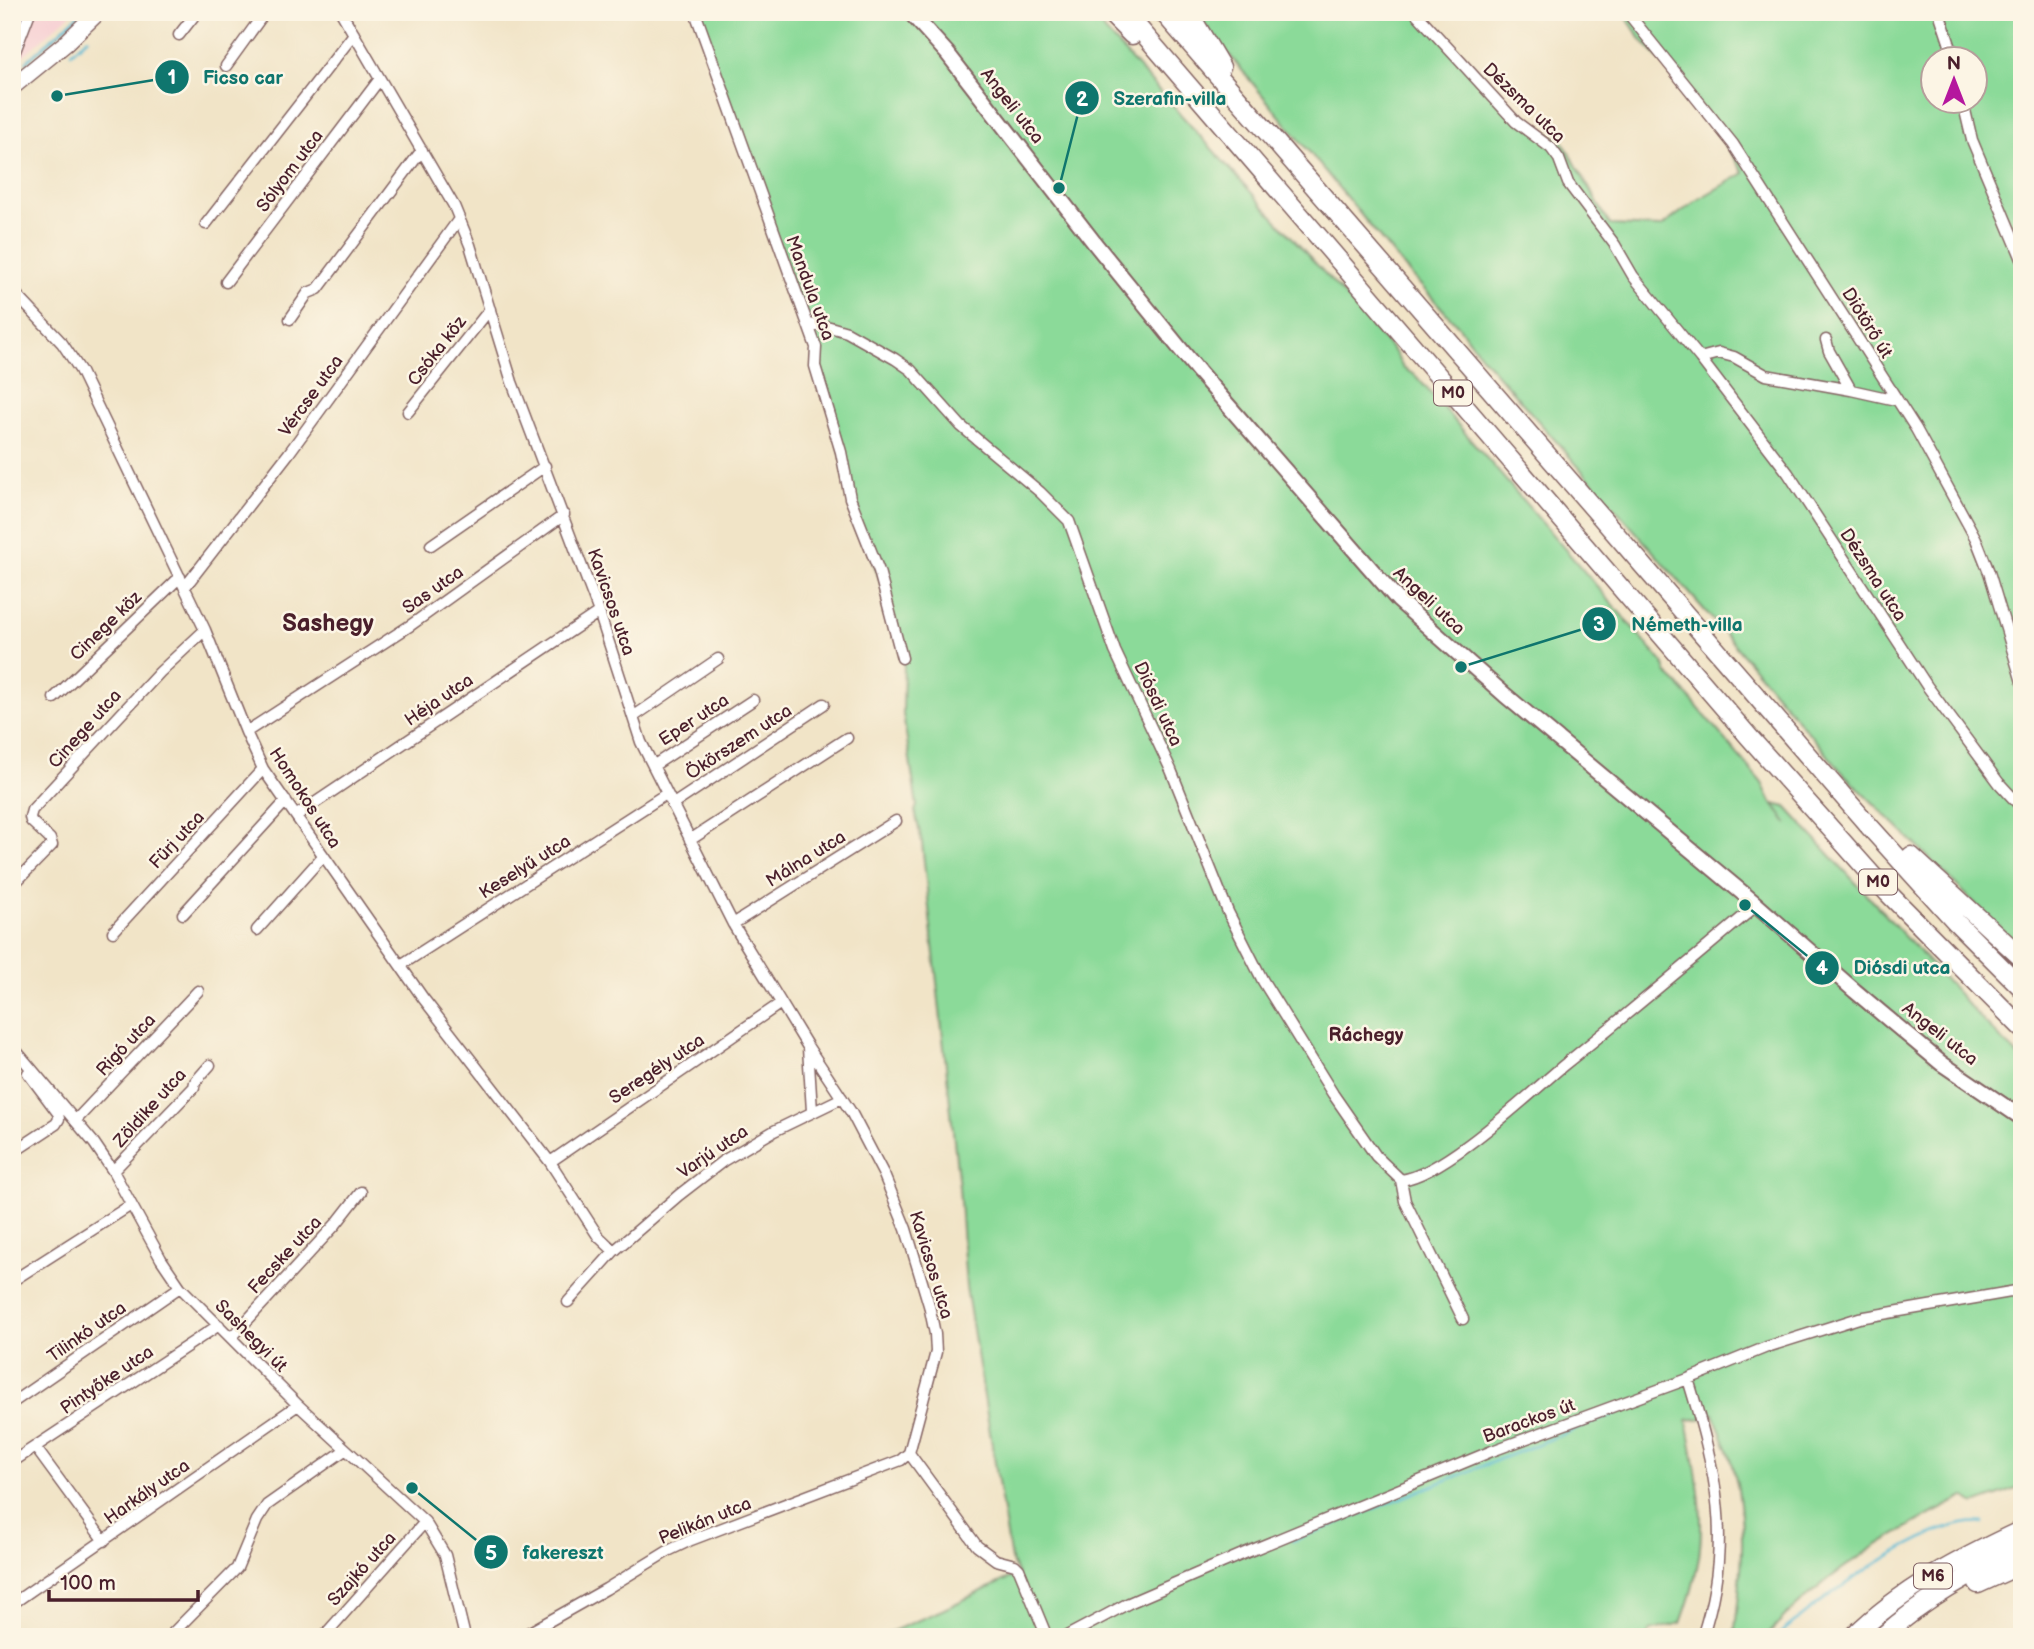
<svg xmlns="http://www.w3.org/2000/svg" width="2034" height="1649" viewBox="0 0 2034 1649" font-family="'Balsamiq Sans',sans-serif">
  <rect width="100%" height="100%" fill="#fcf5e5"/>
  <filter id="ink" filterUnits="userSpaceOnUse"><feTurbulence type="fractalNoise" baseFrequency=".0143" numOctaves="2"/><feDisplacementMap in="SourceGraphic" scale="14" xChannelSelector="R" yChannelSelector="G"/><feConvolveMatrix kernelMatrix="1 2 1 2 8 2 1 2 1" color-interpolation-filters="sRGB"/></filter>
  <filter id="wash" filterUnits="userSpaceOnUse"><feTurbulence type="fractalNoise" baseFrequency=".00686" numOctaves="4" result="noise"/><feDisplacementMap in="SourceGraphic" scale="28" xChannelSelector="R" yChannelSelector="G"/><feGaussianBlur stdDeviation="1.57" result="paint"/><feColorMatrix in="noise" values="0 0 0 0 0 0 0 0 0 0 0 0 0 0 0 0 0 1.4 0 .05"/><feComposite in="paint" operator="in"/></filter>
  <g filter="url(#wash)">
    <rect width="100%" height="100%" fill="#f1e4c7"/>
    <path fill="#f7cfd3" d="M35,12H73L23,56L19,52Z"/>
    <path fill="#8bda99" stroke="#6a7c62" stroke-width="2" fill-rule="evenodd" d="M695,12H1088L1347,298L1395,353L1403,368L1416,376L1663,663L1667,674L1678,684L1762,783L1771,802L1788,824L1774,804L1786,807L1985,1023L2022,1060V1487L1975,1504L1964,1497C1891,1534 1821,1575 1766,1637H1734C1741,1580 1748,1526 1734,1470C1730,1451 1720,1432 1713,1414L1706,1418L1687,1420C1697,1473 1709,1528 1694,1581C1691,1595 1686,1609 1681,1623L1650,1631L1646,1637H879L942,1610L1018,1574L1011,1560L966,1287L959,1187L922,843L915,811L917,806L903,714L904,660L883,588L857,519L817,353Z
      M1194,12H1422L1529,123L1562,140L1610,225L1661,227L1697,200L1744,173L1695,98L1642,41L1623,12H2022V950L1841,771L1722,630L1482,357L1459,327L1403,266ZM1932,60H1974V102H1932Z"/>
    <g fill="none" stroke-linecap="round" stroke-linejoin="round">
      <path stroke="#56b9d4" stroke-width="2.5" d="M71,53L88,38
        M26,62L82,12
        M1292,1541L1617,1413
        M2016,1590L2022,1597
        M1776,1637C1814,1604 1933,1515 1983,1523"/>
    </g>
  </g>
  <g filter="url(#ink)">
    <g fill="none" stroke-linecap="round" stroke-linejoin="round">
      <g stroke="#846462" stroke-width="13">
        <path id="street" d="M341,12L454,206L470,245L512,382L599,612L641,742L733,924L808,1047L851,1112L884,1175L906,1229L929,1305L935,1334L936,1352L909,1453
          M695,12L816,347L815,366L841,452L850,498L879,571L902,658
          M1415,12L1516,122L1551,148L1559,159L1568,183L1615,245L1633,276L1700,358L1719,353L1734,357L1766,375L1851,390L1896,400
          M1627,12L1733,144L1916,429L1976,539L1989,572L2022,682
          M1939,12L1955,60
          M179,35L197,12
          M12,59L30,12
          M226,66L265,12
          M1963,102L1972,140L2022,259
          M206,224L354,34
          M226,282L379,80
          M12,290L62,343L80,370L205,630L246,732L263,769L423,998L550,1162L598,1236L614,1251
          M290,319L308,293L318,289L422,150
          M808,324L830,327L847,332L895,359L911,370L961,426L1040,492L1069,521L1115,651L1171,770L1228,912L1263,981L1333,1094L1376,1156L1401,1180L1405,1201L1463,1319
          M1826,340L1829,351L1851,390
          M1700,358L1788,473L1927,686L1999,783L2022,808
          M408,412L490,309
          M431,545L545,466
          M185,587L289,453L459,219
          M54,698L180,577
          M633,717L718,659
          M246,732L411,625L564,515
          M653,766L753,700
          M672,805L824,704
          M297,815L599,612
          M690,840L847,738
          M12,886L52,845L50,839L31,821L30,817L32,810L160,672L205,630
          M183,914L286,801
          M733,924L896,821
          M257,930L323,856
          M113,932L263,769
          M401,965L666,794
          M12,1046L94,1143L113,1171L161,1259L180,1287L298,1405L425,1522L445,1555L465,1637
          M808,1048L812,1111
          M76,1120L198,991
          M12,1153L56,1124L59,1119L58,1113L28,1073
          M550,1162L781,1003
          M113,1171L194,1087L195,1082L210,1065
          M1401,1180C1444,1175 1528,1095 1564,1065C1629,1013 1693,959 1757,905
          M12,1281L131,1205
          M568,1302L614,1251L679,1195L723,1161L774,1131L842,1098
          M231,1338L336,1224L361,1192
          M1688,1379C1716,1470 1734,1543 1702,1637
          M12,1403L180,1287
          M35,1447L104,1541
          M909,1453L977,1546L996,1560L1015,1565L1019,1569L1047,1637
          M12,1462L219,1325
          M12,1604L298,1405
          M169,1637L237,1568L257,1520L267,1505L345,1450
          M323,1637L425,1522
          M521,1637L606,1589L668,1551L691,1540L901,1460L909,1453
          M1065,1637L1129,1603L1245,1553L1492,1451L1688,1379L1767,1347L1859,1318L2022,1290"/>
      </g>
      <g stroke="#846462" stroke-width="18">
        <path id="secondary" d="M910,12L947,53L1096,245L1199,372L1398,600L1505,695L1757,905L1855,991L1941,1063L2022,1118"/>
      </g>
      <g stroke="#846462" stroke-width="19">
        <path id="primary" d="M12,87L66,43L98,12"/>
      </g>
      <g stroke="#846462" stroke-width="21">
        <path id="highway" d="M1109,12L1132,35
          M1125,12L1750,738L1888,893L2022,1028
          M1163,12L1869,826L1956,922L2022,988
          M1186,12L1196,25L1221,67
          M1911,856L2022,958
          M1978,1584L2022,1564
          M1853,1637C1901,1589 1962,1558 2022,1530
          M1882,1637C1923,1600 1972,1573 2022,1549"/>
      </g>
      <use href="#street" stroke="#fff" stroke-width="10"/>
      <use href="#secondary" stroke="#fff" stroke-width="14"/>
      <use href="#primary" stroke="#fff" stroke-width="16"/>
      <use href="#highway" stroke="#fff" stroke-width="18"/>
    </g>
  </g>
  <g text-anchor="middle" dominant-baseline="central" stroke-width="5" stroke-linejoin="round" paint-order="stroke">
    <g fill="#fcf5e5" stroke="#7f5f63" stroke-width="2">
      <rect x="1434" y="380.5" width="38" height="25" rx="5"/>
      <rect x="1859" y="869.5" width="38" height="25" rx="5"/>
      <rect x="1914" y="1563.5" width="38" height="25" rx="5"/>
    </g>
    <g font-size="16" font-weight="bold" fill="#4a1f2b">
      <text x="1453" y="393">M0</text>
      <text x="1878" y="882">M0</text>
      <text x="1933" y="1576">M6</text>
    </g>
    <g font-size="18" fill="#4a1f2b" stroke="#fcf5e5">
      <text transform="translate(1524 103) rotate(44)">Dézsma utca</text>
      <text transform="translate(1012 106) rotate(52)">Angeli utca</text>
      <text transform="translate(290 171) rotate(-53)">Sólyom utca</text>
      <text transform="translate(810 288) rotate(70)">Mandula utca</text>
      <text transform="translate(1867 323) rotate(58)">Diótörő út</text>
      <text transform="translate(437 351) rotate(-52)">Csóka köz</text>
      <text transform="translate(311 396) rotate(-54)">Vércse utca</text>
      <text transform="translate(1873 575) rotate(57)">Dézsma utca</text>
      <text transform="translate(433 590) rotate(-35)">Sas utca</text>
      <text transform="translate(1429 601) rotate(43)">Angeli utca</text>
      <text transform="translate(611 602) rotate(71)">Kavicsos utca</text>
      <text transform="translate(106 626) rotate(-44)">Cinege köz</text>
      <text transform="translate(439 700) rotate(-34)">Héja utca</text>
      <text transform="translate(1158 704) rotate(65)">Diósdi utca</text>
      <text transform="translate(694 720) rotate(-33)">Eper utca</text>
      <text transform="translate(85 729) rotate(-48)">Cinege utca</text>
      <text transform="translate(739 742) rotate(-33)">Ökörszem utca</text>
      <text transform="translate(305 798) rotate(57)">Homokos utca</text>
      <text transform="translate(177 840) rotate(-47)">Fürj utca</text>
      <text transform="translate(806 859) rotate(-32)">Málna utca</text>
      <text transform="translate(525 867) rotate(-32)">Keselyű utca</text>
      <text transform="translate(1940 1034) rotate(38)">Angeli utca</text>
      <text transform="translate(126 1045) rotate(-47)">Rigó utca</text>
      <text transform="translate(657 1069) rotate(-34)">Seregély utca</text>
      <text transform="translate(150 1108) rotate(-48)">Zöldike utca</text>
      <text transform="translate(713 1152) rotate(-34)">Varjú utca</text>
      <text transform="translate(285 1255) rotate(-47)">Fecske utca</text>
      <text transform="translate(931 1265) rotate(73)">Kavicsos utca</text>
      <text transform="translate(87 1332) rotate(-35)">Tilinkó utca</text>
      <text transform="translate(251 1336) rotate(45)">Sashegyi út</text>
      <text transform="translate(107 1380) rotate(-34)">Pintyőke utca</text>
      <text transform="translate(1529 1421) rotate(-20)">Barackos út</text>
      <text transform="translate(147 1492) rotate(-35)">Harkály utca</text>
      <text transform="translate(705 1521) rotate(-22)">Pelikán utca</text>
      <text transform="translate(362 1569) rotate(-48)">Szajkó utca</text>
    </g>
    <g font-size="19" font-weight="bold" fill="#4a1f2b" stroke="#fcf5e5">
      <text x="1366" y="1035">Ráchegy</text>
    </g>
    <g font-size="24" font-weight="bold" fill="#4a1f2b" stroke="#fcf5e5">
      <text x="328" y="623">Sashegy</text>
    </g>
  </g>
  <path fill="none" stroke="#0f766e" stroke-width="2.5" d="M57 96L172 77M1059 188L1082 98M1461 667L1599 624M1745 905L1822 968M412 1488L491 1552"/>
  <g fill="#0f766e" stroke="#fcf5e5" stroke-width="2.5">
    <circle cx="57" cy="96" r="7"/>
    <circle cx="1059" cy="188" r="7"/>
    <circle cx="1461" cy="667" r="7"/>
    <circle cx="1745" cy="905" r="7"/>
    <circle cx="412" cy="1488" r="7"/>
    <circle cx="172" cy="77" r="18"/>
    <circle cx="1082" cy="98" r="18"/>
    <circle cx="1599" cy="624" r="18"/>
    <circle cx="1822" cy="968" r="18"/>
    <circle cx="491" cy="1552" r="18"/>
  </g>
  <g font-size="21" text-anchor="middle" font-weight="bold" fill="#fff">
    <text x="172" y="84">1</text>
    <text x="1082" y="106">2</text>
    <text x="1599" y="631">3</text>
    <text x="1822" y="975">4</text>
    <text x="491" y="1560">5</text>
  </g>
  <g font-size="19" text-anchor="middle" font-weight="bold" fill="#0f766e" stroke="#fcf5e5" stroke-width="5" stroke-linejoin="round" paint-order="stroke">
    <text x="243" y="84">Ficso car</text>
    <text x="1170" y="105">Szerafin-villa</text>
    <text x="1687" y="631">Németh-villa</text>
    <text x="1902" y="974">Diósdi utca</text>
    <text x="563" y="1559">fakereszt</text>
  </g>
  <rect width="2034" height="1649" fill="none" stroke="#fcf5e5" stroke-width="42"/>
  <g transform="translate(1954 80)"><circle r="33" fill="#fcf5e5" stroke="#b59f9b" stroke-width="2"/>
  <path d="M0-5L12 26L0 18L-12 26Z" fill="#b5179e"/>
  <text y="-10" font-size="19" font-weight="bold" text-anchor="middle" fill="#4a1f2b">N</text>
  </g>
  <path d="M49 1590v10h149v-10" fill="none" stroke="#4a1f2b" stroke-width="3.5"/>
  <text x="60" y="1590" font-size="21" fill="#4a1f2b" stroke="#fcf5e5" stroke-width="5" paint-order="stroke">100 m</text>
</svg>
